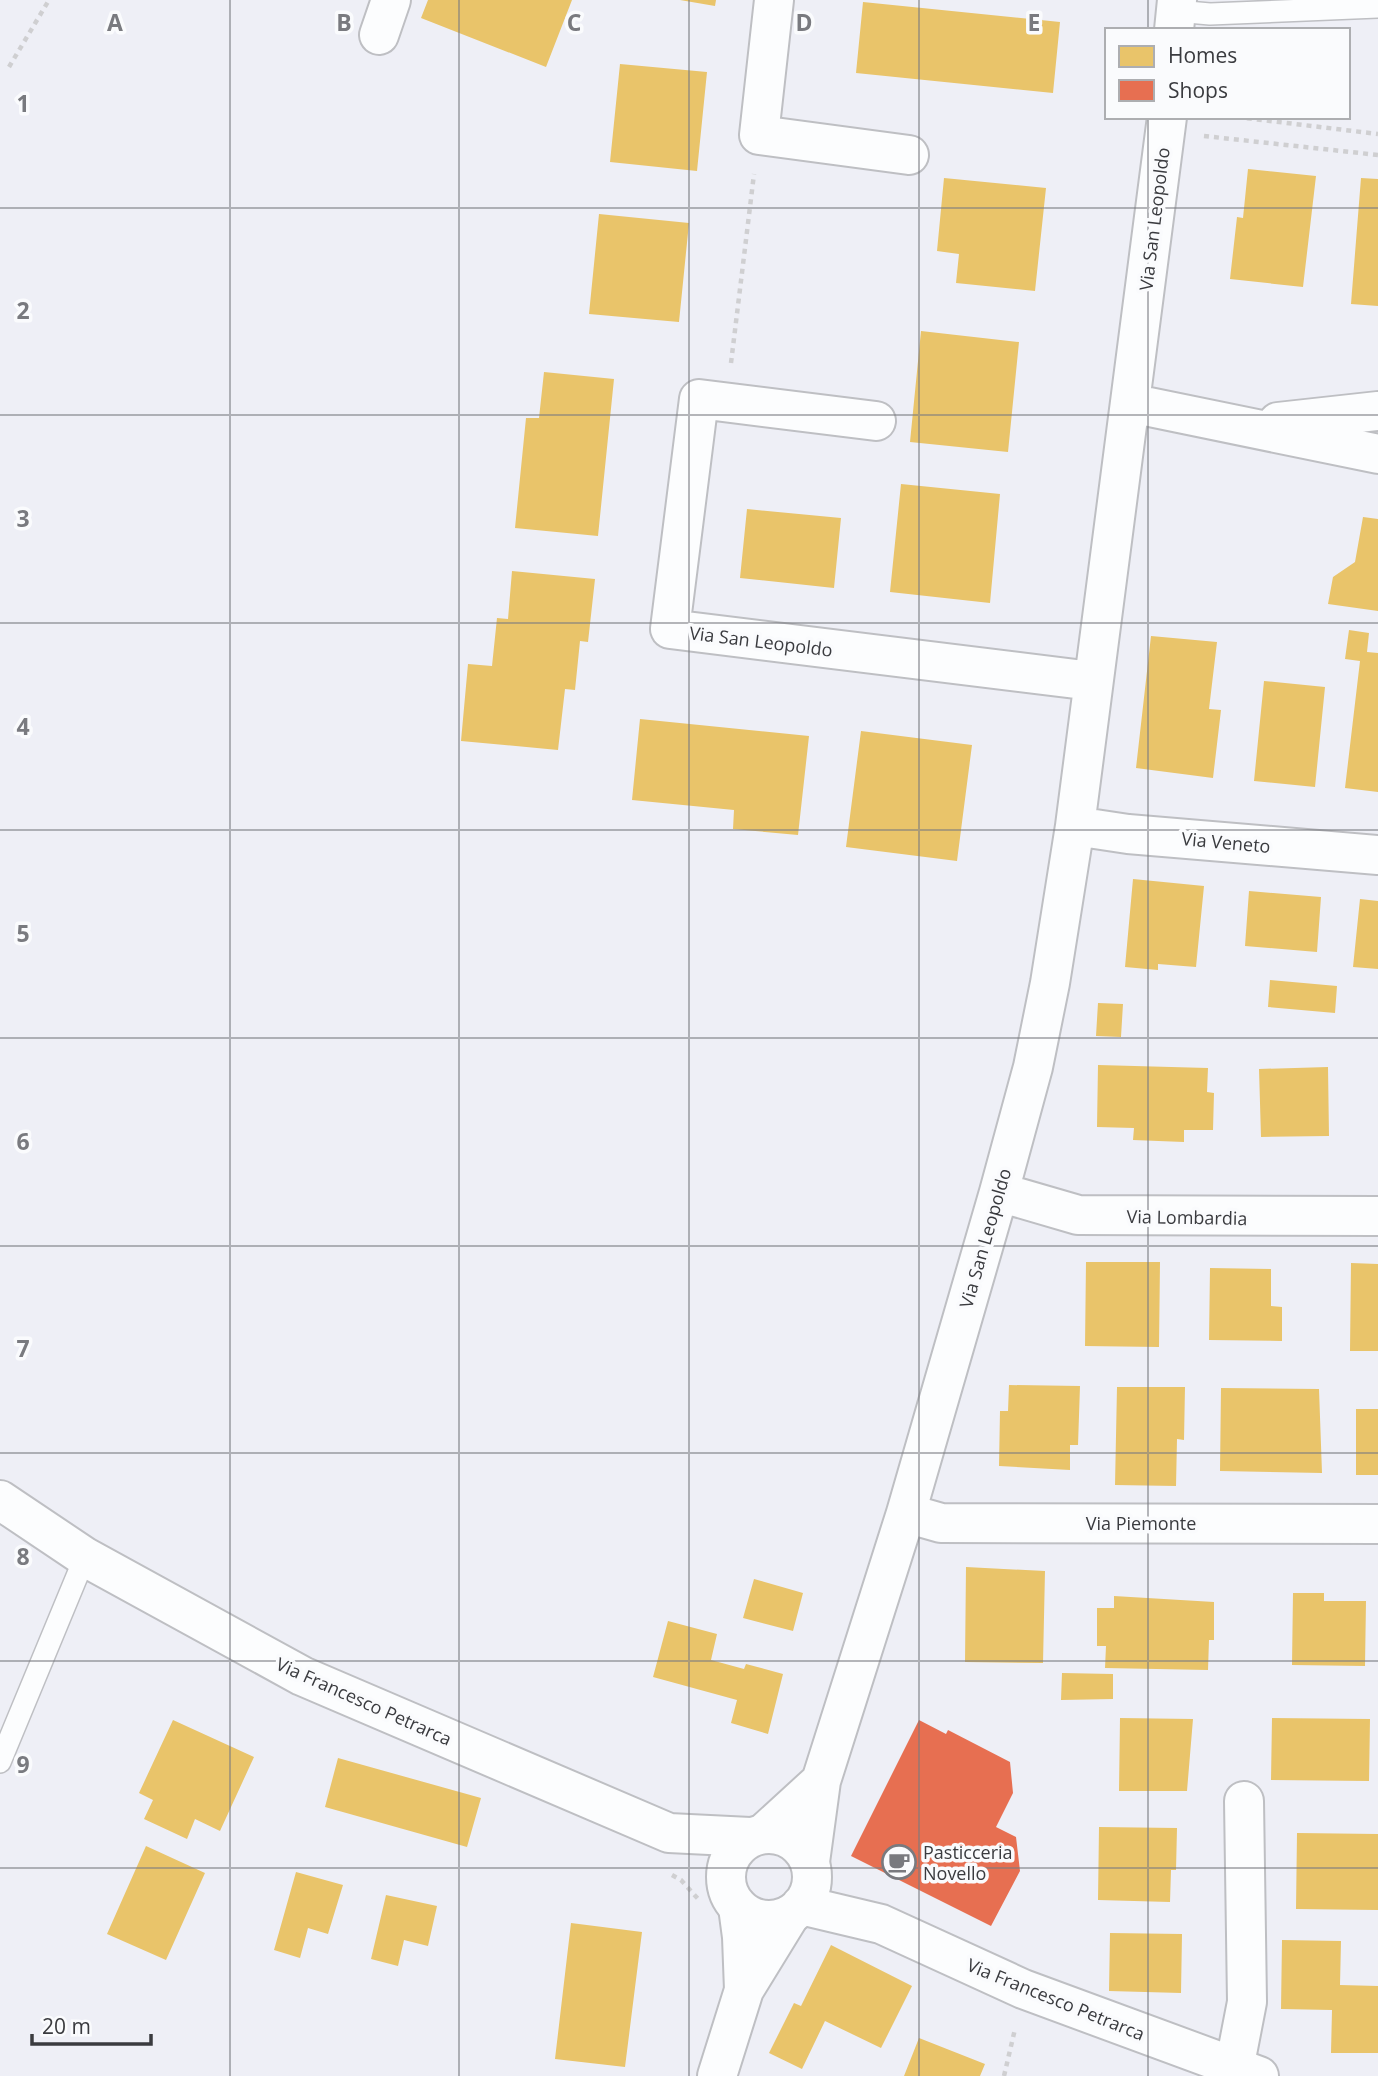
<svg xmlns="http://www.w3.org/2000/svg" width="1378" height="2076" viewBox="0 0 1378 2076" font-family="'Open Sans',sans-serif">
  <rect width="100%" height="100%" fill="#eeeff6"/>
  <path fill="#e9c46a" d="M428,0H572L546,67L421,18Z
    M680,0H716L715,6Z
    M863,2L1060,22L1053,93L856,73Z
    M620,64L707,72L697,171L610,162Z
    M1248,169L1316,176L1303,287L1230,279L1237,217L1243,218Z
    M944,178L1046,188L1035,291L956,283L959,254L937,251Z
    M1361,178L1378,179V306L1351,304Z
    M599,214L689,223L679,322L589,314Z
    M921,331L1019,342L1008,452L910,442Z
    M544,372L614,379L598,536L515,528L526,418H539Z
    M901,484L1000,494L990,603L890,592Z
    M747,509L841,518L834,588L740,578Z
    M1363,517L1378,519V611L1328,604L1333,577L1355,562Z
    M512,571L595,579L588,642L580,641L575,690L565,689L558,750L461,741L468,664L492,666L497,618L508,619Z
    M1349,630L1369,633L1367,652L1378,653V792L1345,788L1360,661L1345,659Z
    M1151,636L1217,642L1209,709L1221,710L1213,778L1136,768Z
    M1264,681L1325,687L1315,787L1254,781Z
    M640,719L809,736L798,835L733,829L734,810L632,800Z
    M861,731L972,745L957,861L846,847Z
    M1133,879L1204,886L1196,967L1158,964V970L1125,967Z
    M1249,891L1321,897L1317,952L1245,946Z
    M1360,899L1378,901V969L1353,967Z
    M1270,980L1337,986L1335,1013L1268,1007Z
    M1098,1003L1123,1004L1121,1037L1096,1036Z
    M1098,1065L1208,1068L1207,1092L1214,1093L1213,1130H1184V1142L1133,1140L1134,1128L1097,1127Z
    M1328,1067L1329,1136L1261,1137L1259,1069Z
    M1086,1262H1160L1159,1347L1085,1346Z
    M1351,1263L1378,1264V1351H1350Z
    M1210,1268L1271,1269V1306L1282,1307V1341L1209,1340Z
    M1009,1385L1080,1386L1078,1445H1070V1470L999,1466L1000,1411H1008Z
    M1117,1387H1185L1184,1440L1177,1439L1176,1486L1115,1485Z
    M1221,1388L1319,1389L1322,1473L1220,1471Z
    M1356,1409H1378V1475H1356Z
    M966,1567L1045,1571L1043,1663L965,1662Z
    M754,1579L803,1593L793,1631L743,1618Z
    M1293,1593H1324V1601H1366L1365,1666L1292,1665Z
    M1114,1596L1214,1602V1640H1209L1208,1670L1105,1668L1106,1646H1097V1608H1114Z
    M668,1621L717,1634L711,1660L744,1669L746,1664L783,1674L768,1734L731,1723L737,1700L653,1677Z
    M1062,1673L1113,1674V1699L1061,1700Z
    M1120,1718L1193,1719L1187,1791H1119Z
    M1272,1718L1370,1719L1369,1781L1271,1780Z
    M173,1720L254,1757L220,1831L195,1819L187,1839L144,1819L153,1800L139,1793Z
    M338,1758L481,1798L467,1847L325,1807Z
    M1099,1827L1177,1828L1176,1870H1171L1170,1902L1098,1900Z
    M1297,1833L1378,1834V1910L1296,1909Z
    M146,1846L205,1873L166,1960L107,1934Z
    M296,1872L343,1885L328,1934L308,1928L300,1958L274,1950Z
    M386,1895L437,1906L428,1946L404,1940L398,1966L371,1959Z
    M571,1923L642,1932L625,2067L555,2059Z
    M1110,1933L1182,1934L1181,1993L1109,1991Z
    M1282,1940L1341,1941L1340,1985L1378,1986V2053H1331L1332,2010L1281,2009Z
    M831,1945L912,1986L881,2048L825,2021L802,2069L769,2053L794,2003L801,2006Z
    M919,2038L985,2064L980,2076H904Z"/>
  <path fill="#e76f51" d="M919,1720L946,1734L948,1730L1010,1762L1013,1793L996,1827L1016,1837L1020,1871L991,1926L851,1856Z"/>
  <g fill="none" stroke-linecap="round" stroke-linejoin="round">
    <g stroke="#bebfc3" stroke-width="24">
      <path id="lane" d="M1176,11L1210,14L1378,7
        M0,1762L85,1557"/>
    </g>
    <g stroke="#bebfc3" stroke-width="42">
      <path id="street" d="M774,0L759,135L909,155
        M1174,30L1177,0
        M379,35L391,0
        M1130,403L1378,454
        M876,421L699,399L670,629L1092,681
        M1278,422L1378,411
        M1075,826L1128,834L1378,855
        M999,1192L1078,1215L1378,1216
        M906,1513L941,1523L1378,1524
        M763,1834L821,1781
        M810,1862L821,1781L906,1513L999,1192L1033,1067L1050,983L1075,826L1167,117
        M738,1907L742,1937L744,1990
        M1234,2069L1247,2002L1244,1801
        M717,2076L744,1990L790,1915"/>
    </g>
    <g stroke="#bebfc3" stroke-width="42">
      <path id="secondary" d="M0,1500L85,1557L302,1676L669,1833L750,1837
        M726 1877a43 43 0 1 1 86 0a43 43 0 1 1-86 0Z
        M801,1905L881,1924L1023,1989L1259,2076"/>
    </g>
    <path stroke="#cfcfd1" stroke-width="4.5" stroke-dasharray="5 5" stroke-linecap="butt" d="M9,67L49,0
      M1237,117L1378,134
      M1204,136L1378,155
      M731,363L754,174
      M672,1875L681,1880L699,1900
      M1004,2076L1015,2029"/>
    <use href="#lane" stroke="#fcfdfe" stroke-width="21"/>
    <use href="#street" stroke="#fcfdfe" stroke-width="38"/>
    <use href="#secondary" stroke="#fcfdfe" stroke-width="38"/>
  </g>
  <path fill="none" stroke="#797a7f" stroke-width="2" stroke-opacity="0.55" d="M230,0V2076M459,0V2076M689,0V2076M919,0V2076M1148,0V30M1148,117V2076M0,208H1378M0,415H1378M0,623H1378M0,830H1378M0,1038H1378M0,1246H1378M0,1453H1378M0,1661H1378M0,1868H1378"/>
  <defs>
    <g id="cafe-ring" transform="scale(1.75)"><circle r="9.5" fill="#fafbfd" stroke="#797a7f" stroke-width="1.5"/><path d="M-5.5-4.5H6V0H3Q3 3.5 0 3.5H-2.5Q-5.5 3.5-5.5 0ZM3-3.2v2h1.7v-2ZM-6 4.5H4V6H-6Z" fill="#797a7f"/></g>
  </defs>
  <g fill-rule="evenodd">
    <use href="#cafe-ring" x="899" y="1862"/>
  </g>
  <g text-anchor="middle" dominant-baseline="central" stroke-width="7" stroke-linejoin="round" paint-order="stroke">
    <g font-size="18" fill="#3a3b3f" stroke="#fafbfd">
      <text transform="translate(1154 219) rotate(-83)">Via San Leopoldo</text>
      <text transform="translate(761 641) rotate(7)">Via San Leopoldo</text>
      <text transform="translate(1226 842) rotate(5)">Via Veneto</text>
      <text transform="translate(1187 1217) rotate(1)">Via Lombardia</text>
      <text transform="translate(985 1238) rotate(-74)">Via San Leopoldo</text>
      <text x="1141" y="1523">Via Piemonte</text>
      <text transform="translate(364 1701) rotate(24)">Via Francesco Petrarca</text>
      <text transform="translate(1056 1999) rotate(22)">Via Francesco Petrarca</text>
    </g>
    <g font-size="18" fill="#3a3b3f" stroke="#fafbfd" text-anchor="start">
      <text x="923" y="1852">Pasticceria<tspan x="923" dy="21">Novello</tspan></text>
    </g>
  </g>
  <g font-size="23" text-anchor="middle" font-weight="bold" fill="#797a7f" stroke="#fafbfd" stroke-width="7" stroke-linejoin="round" paint-order="stroke">
    <text x="115" y="31">A</text>
    <text x="344" y="31">B</text>
    <text x="574" y="31">C</text>
    <text x="804" y="31">D</text>
    <text x="1034" y="31">E</text>
    <text x="23" y="112">1</text>
    <text x="23" y="319">2</text>
    <text x="23" y="527">3</text>
    <text x="23" y="735">4</text>
    <text x="23" y="942">5</text>
    <text x="23" y="1150">6</text>
    <text x="23" y="1357">7</text>
    <text x="23" y="1565">8</text>
    <text x="23" y="1773">9</text>
  </g>
  <rect x="1105" y="28" width="245" height="91" fill="#fafbfd" stroke="#adaeb1" stroke-width="2"/>
  <rect x="1119" y="46" width="35" height="21" fill="#e9c46a" stroke="#adaeb1" stroke-width="2"/>
  <text x="1168" y="63" font-size="21" fill="#3a3b3f">Homes</text>
  <rect x="1119" y="80" width="35" height="21" fill="#e76f51" stroke="#adaeb1" stroke-width="2"/>
  <text x="1168" y="98" font-size="21" fill="#3a3b3f">Shops</text>
  <path d="M32 2034v10h119v-10" fill="none" stroke="#3a3b3f" stroke-width="3.5"/>
  <text x="42" y="2034" font-size="21" fill="#3a3b3f" stroke="#fafbfd" stroke-width="5" paint-order="stroke">20 m</text>
</svg>
